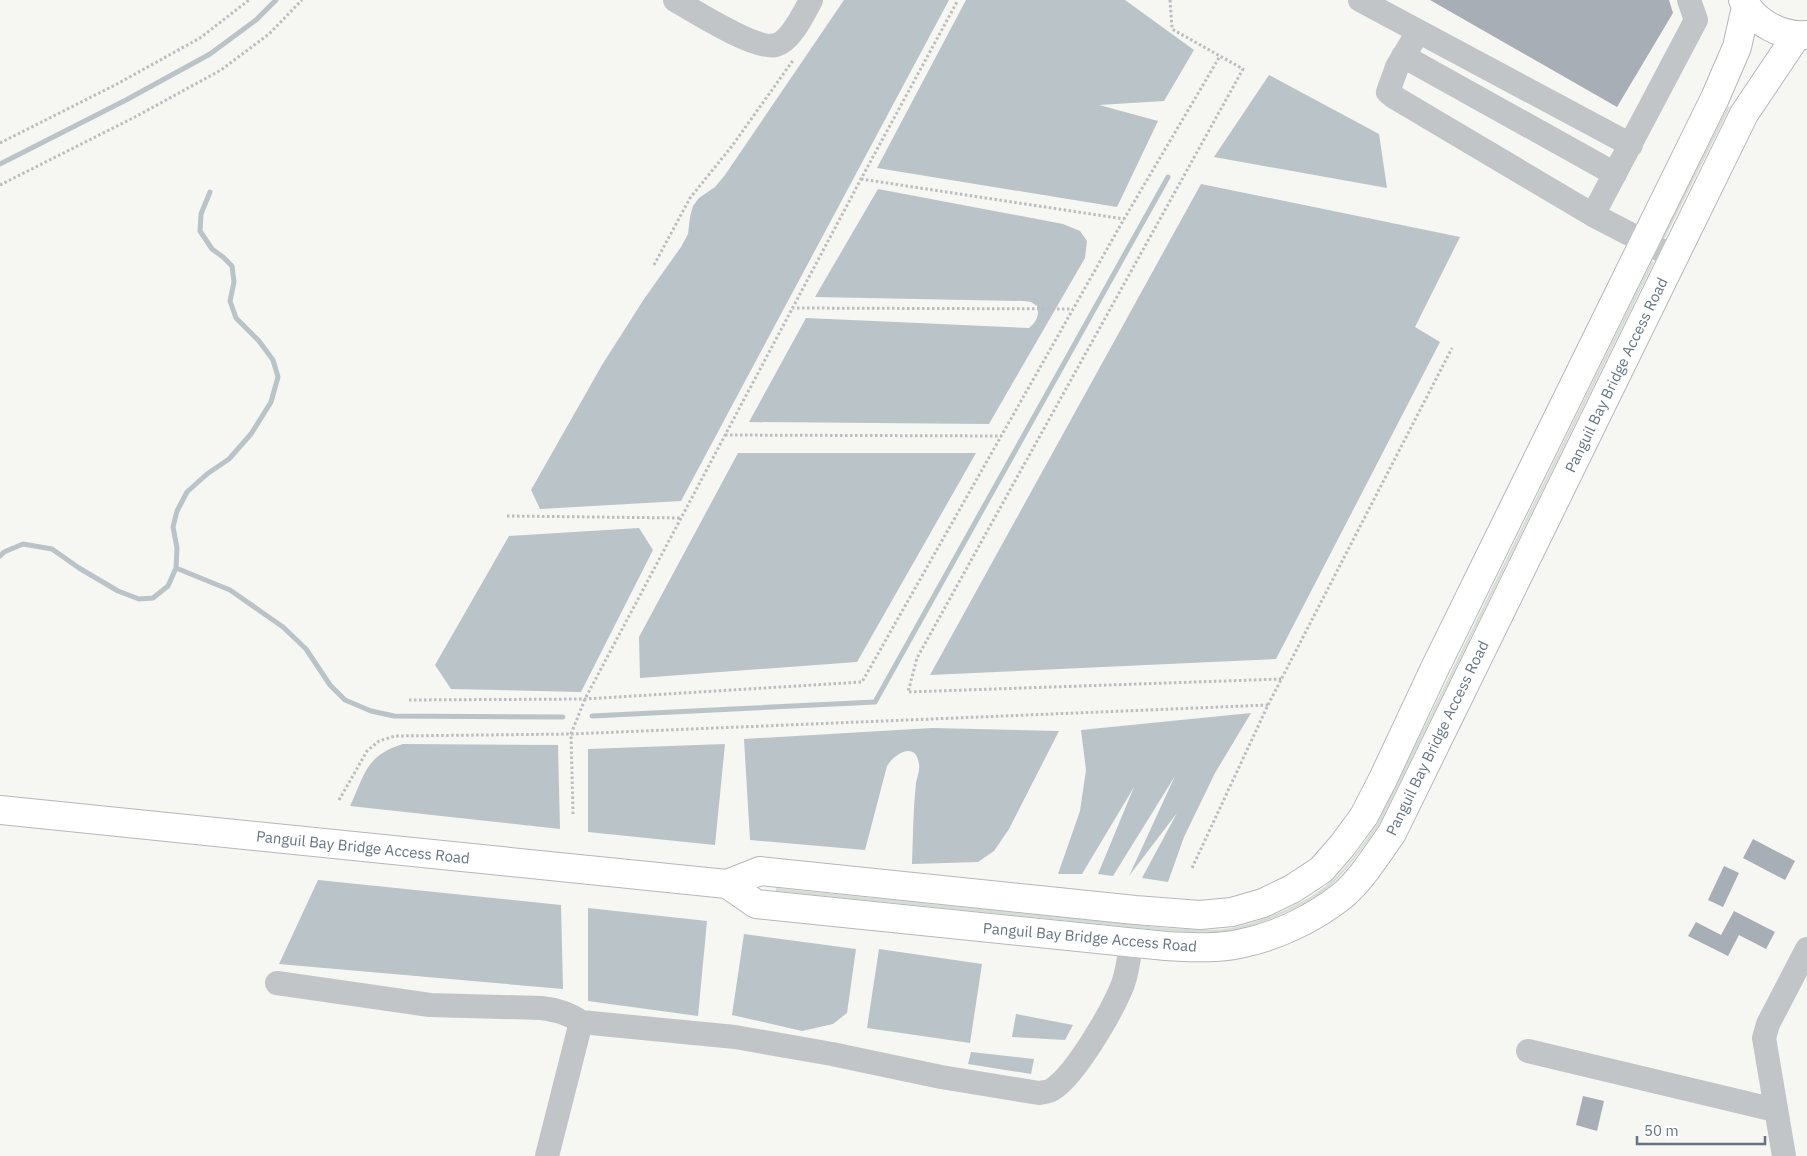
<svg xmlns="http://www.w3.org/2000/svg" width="1807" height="1156" viewBox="0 0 1807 1156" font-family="'IBM Plex Sans',sans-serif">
  <rect width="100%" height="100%" fill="#f6f6f2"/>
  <path fill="#d6ddd4" d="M1728,106L1730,107L1665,238L1663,237Z
    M1652,261L1654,262L1379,825C1365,845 1351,865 1334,882C1315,902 1263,924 1236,930C1213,934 1190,932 1167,931L776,891V888L1167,928C1190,929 1214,932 1236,927C1266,920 1309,902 1332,881C1350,864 1363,844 1377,824Z"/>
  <path fill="#b9c3c8" d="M844,0H949L681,501L540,509L531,490L602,365L644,299L681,247L688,234L690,217L693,206L699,198L715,187L725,175Z
    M966,0H1125L1194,50L1164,101L1099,105L1158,121L1117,207L877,168Z
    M1269,75L1379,134L1387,188L1214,157Z
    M1201,184L1460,237L1415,327L1440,342L1276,659L930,675Z
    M878,189L1063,224L1080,231L1087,241L1085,258L989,424L749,422L806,318L1029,328C1036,322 1040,315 1037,306L1031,302L1024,301L815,297Z
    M738,453H976L857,662L640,678L639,637Z
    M639,528L653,550L581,692L451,689L435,665L509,536Z
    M1251,713L1215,773L1184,837L1168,882L1142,878L1177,813L1129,876L1175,776L1113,876L1098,874L1134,787L1082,874H1058L1080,811L1086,770L1081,730Z
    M932,728L1059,731L1009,829L994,851L978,862L912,864C913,837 913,810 916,783C917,777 920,771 919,764C916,741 895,753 887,766L865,850L750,840L744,739Z
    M403,744L558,745L560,829L350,806C365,774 366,755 403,744Z
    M725,744L715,845L588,832V749Z
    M318,880L561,905L563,989L279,964Z
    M588,908L707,921L698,1016L588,1001Z
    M744,934L856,949L847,1013L833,1024L802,1031L732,1015Z
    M879,949L982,964L970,1043L867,1028Z
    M1016,1014L1073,1025L1065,1040L1012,1037Z
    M971,1052L1034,1059L1031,1074L968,1064Z"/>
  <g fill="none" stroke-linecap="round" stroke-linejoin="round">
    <path stroke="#b9c3c8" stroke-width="5" d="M0,164L126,100L210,54L256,20L276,0
      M0,556L4,552L23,544L52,549L79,568L118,591L139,599L153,598L168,586L176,568L177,548L173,527L177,511L187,492L207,474L229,459L251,434L271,402L278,377L273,360L259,341L236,318L230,301L234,282L232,266L223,257L212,249L200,231L201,214L210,192
      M176,568L230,590L283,627L306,649L330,685L345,700L371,711L394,716L563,717
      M592,716L875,702L1168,177"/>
  </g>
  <path fill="#a7aeb5" d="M1430,0H1669L1673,13L1617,107Z
    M1753,839L1795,861L1785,880L1743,858Z
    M1724,866L1739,873L1723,907L1708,900Z
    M1734,911L1775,932L1766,949L1739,935L1728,956L1688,936L1696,922L1721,935Z
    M1583,1096L1604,1101L1597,1131L1576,1125Z"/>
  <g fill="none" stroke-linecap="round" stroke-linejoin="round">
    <g stroke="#b4b7ba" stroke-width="30">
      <path id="highway" d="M1743,0C1755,23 1782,37 1807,35
        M0,810L727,884L756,904L1166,946C1190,947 1215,949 1239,944C1275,937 1313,919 1342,896C1362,879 1377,854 1392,833L1744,114L1797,35
        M727,884L760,871L1135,910L1200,915L1232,912L1263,903L1292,889L1321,870L1342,846L1364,816L1383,779L1434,670L1715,98L1737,47L1746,7"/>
    </g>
    <path stroke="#bbbdbf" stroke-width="3" stroke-dasharray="2.5 2.5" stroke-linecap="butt" d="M1170,0L1172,29L1243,69L917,658L908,692L1281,679
      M0,143L117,84L200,38L249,0
      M861,179L1124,219
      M0,185L135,117L221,70L269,34L302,0
      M654,265L690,198L732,146L794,59
      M792,308L1073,309
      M725,435L1001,436
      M507,516L681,518
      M409,700L585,699L862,682L1124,219L1220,56
      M339,800L367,751L379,741L395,736L571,734L1268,705
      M573,814L571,734L585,699L861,179L958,0
      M1192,868L1268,705L1452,348"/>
    <path stroke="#c1c5c8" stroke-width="24" d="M675,0C694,11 757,51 776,45C791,41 804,13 811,0
      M1360,0L1631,145
      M1418,32L1397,67L1388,92L1394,97L1593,215L1674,257
      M1403,56L1615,174
      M1593,215L1696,20L1689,0
      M277,983L430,1005L541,1008C557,1010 568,1013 581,1022L735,1037L832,1054L941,1077L1039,1093C1044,1092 1049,1092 1053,1089C1076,1074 1113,1010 1123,984C1128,970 1129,957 1131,943
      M1528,1051L1775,1110
      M547,1156L581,1022
      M1784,1156L1764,1038L1768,1024L1807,949"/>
    <use href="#highway" stroke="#fff" stroke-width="28"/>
  </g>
  <g text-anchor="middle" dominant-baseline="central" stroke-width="5" stroke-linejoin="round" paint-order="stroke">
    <g font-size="15" fill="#657483" stroke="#fff">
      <text transform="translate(1616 375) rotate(-64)">Panguil Bay Bridge Access Road</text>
      <text transform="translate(1437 738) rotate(-64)">Panguil Bay Bridge Access Road</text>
      <text transform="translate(363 847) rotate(6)">Panguil Bay Bridge Access Road</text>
      <text transform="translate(1090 937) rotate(5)">Panguil Bay Bridge Access Road</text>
    </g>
  </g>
  <path d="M1637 1136v8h128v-8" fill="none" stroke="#657483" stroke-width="2.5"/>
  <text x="1644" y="1136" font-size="15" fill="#657483" stroke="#ffffff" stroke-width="4" paint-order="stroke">50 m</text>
</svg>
